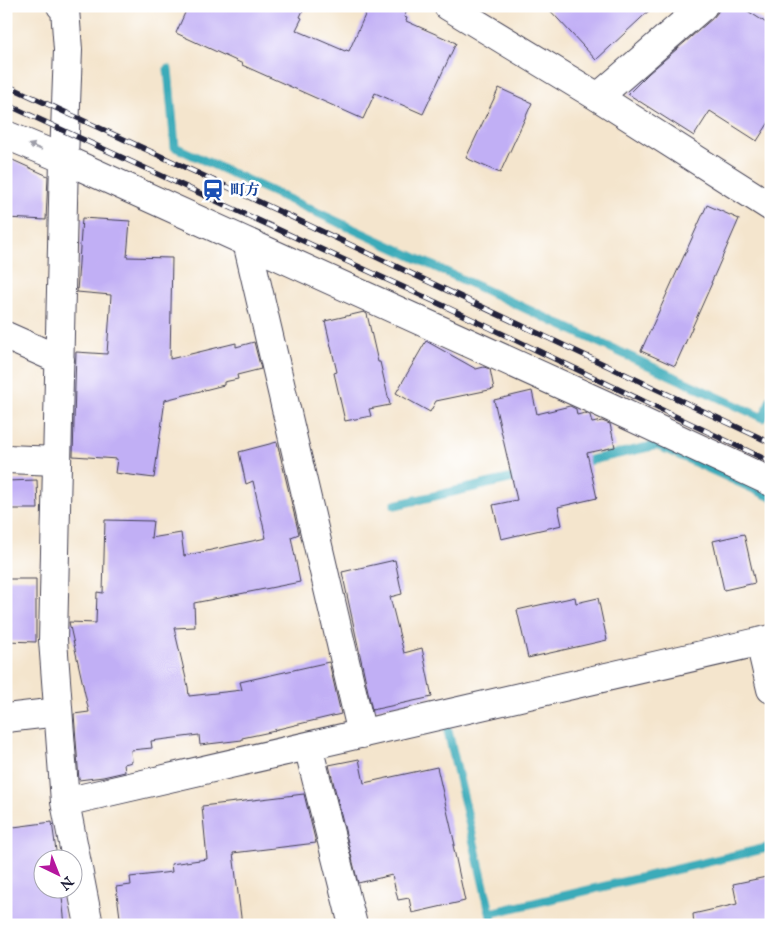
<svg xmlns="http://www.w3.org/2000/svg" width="777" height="931" viewBox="0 0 777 931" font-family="'IM FELL English','Noto Serif JP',serif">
  <rect width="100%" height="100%" fill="#fff"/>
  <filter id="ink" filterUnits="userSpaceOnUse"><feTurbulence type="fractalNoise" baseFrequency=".02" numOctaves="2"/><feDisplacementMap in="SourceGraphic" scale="10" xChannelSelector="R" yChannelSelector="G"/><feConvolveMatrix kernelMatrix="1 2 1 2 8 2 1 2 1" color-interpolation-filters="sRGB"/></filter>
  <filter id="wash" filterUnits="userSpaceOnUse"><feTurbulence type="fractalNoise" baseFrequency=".0096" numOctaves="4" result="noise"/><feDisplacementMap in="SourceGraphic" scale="20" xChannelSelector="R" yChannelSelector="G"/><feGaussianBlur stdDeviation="1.12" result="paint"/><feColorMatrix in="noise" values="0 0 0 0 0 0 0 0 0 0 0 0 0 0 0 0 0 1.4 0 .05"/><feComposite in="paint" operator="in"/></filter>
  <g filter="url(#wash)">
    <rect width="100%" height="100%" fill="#f4e5cd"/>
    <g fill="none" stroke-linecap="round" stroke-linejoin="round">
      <path stroke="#3babb9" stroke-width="9" d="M168,69L175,147L763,418L771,399
        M578,463L657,445L771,497
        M395,505L522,476
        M448,731L493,925
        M491,913L771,847"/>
    </g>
    <g id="blocks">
      <path fill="#c1aff5" d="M188,6H305L300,17L302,18L296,30L345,51L346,50L349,51L369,6H409L404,17L407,18L406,21L456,43L423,114L375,93L363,119L242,65L243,64L176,33Z
        M546,6H654L596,60Z
        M718,6H740L771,26V119L757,141L710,111L694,136L628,94L649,73L713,18L718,12Z
        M499,88L532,103L500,173L466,158Z
        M6,157L48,176L46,220L6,218Z
        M707,205L739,219L711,283H712L675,366L641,351Z
        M82,218L130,221L127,257L172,258L170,359L236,343V347L254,342L261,369L237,375L238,379L224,382V385L165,400L154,478L115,473L117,459L73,456L76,352L107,354L111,295L77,292Z
        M364,312L367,314L378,362H380L390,405L369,409L371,416L345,421L334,373L337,372L325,321Z
        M426,341L476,369L484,367L490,369L494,389L436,401L430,412L396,393Z
        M532,391L537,414L570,406L576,409L577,415L585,413L590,415L592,423L602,421L610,424L615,447L587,453L597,498L558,507L562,525L501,539L493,505L517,500L494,400Z
        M277,442L299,534L291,537L300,582L194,603L195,627L174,628L188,687L189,696L242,690L240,682L329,662L341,714L274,730L275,731L242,738V740L200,745L199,735L151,741L152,748L131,750L132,762L124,764L125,772L103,777L79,780L74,714L89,712L69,622L96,623L97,592L103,593L105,520L153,521L151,538L181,533L184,556L266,538L253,481L246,484L239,452Z
        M37,480L38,509H6V481Z
        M744,534L755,583L724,590L713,541Z
        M395,560L402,594L390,597L404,653L422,648L432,697L372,710L342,572Z
        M6,579H36V642L6,641Z
        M575,597L576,603L598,598L607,640L528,658L517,610Z
        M359,759L364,783L437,767L455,845H453L465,901L412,913L409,898L398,900L392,875L358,883L329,765Z
        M304,794L316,843L233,853L242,925H121L116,887L131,885L130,877L172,872L171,864L207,859L202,806Z
        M52,822L57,858H42V888H61L65,925H6V828Z
        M771,876V925H694L693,914L737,904L733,884Z"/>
    </g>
  </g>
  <g filter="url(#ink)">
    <use href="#blocks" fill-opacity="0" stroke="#423f51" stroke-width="1"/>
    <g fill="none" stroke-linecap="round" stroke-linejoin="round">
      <g stroke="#423f51" stroke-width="30">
        <path id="minor" d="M61,6L65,9L68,50L64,159L53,640L65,802L89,925
          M448,6L598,97L771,207
          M598,97L703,6
          M6,135L64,159L610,407L771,482
          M247,242L362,734
          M6,336L60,360
          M6,459L57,461
          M760,642L771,689
          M6,718L58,712
          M308,746L353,925
          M65,802L771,639"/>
      </g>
      <use href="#minor" stroke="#fff" stroke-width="28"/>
      <g stroke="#22223b" stroke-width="5.5">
        <path id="rail" d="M6,85L217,182L771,443
          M6,104L442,305L771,462"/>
      </g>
      <use href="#rail" stroke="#fff" stroke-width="4" stroke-dasharray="11" stroke-linecap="butt"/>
    </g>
    <defs><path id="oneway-solid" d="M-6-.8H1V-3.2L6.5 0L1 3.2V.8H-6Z" transform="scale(1.25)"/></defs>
    <use fill="#9c9ca7" href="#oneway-solid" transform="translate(35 147) rotate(-158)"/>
  </g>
  <defs>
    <g id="station-bare" transform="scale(1.725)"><path d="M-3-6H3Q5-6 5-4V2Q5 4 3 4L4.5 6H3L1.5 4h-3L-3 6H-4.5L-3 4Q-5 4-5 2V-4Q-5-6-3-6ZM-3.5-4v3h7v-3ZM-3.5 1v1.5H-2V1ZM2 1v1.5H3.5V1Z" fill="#1a4fb4" stroke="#fff" stroke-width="2.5" paint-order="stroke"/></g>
  </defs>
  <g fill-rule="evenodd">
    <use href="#station-bare" x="213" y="190"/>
  </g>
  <g text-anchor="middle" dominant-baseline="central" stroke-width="5" stroke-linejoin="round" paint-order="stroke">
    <g font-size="15" font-weight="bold" fill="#164399" stroke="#fff" text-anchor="start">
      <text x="230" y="190">町方</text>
    </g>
  </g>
  <rect width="777" height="931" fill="none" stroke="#fff" stroke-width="25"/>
  <g transform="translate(58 874) rotate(137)"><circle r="24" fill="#ffffff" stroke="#a7a7b1"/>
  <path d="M0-4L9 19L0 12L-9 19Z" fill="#b5179e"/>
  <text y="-8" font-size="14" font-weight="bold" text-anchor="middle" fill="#22223b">N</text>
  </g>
</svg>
